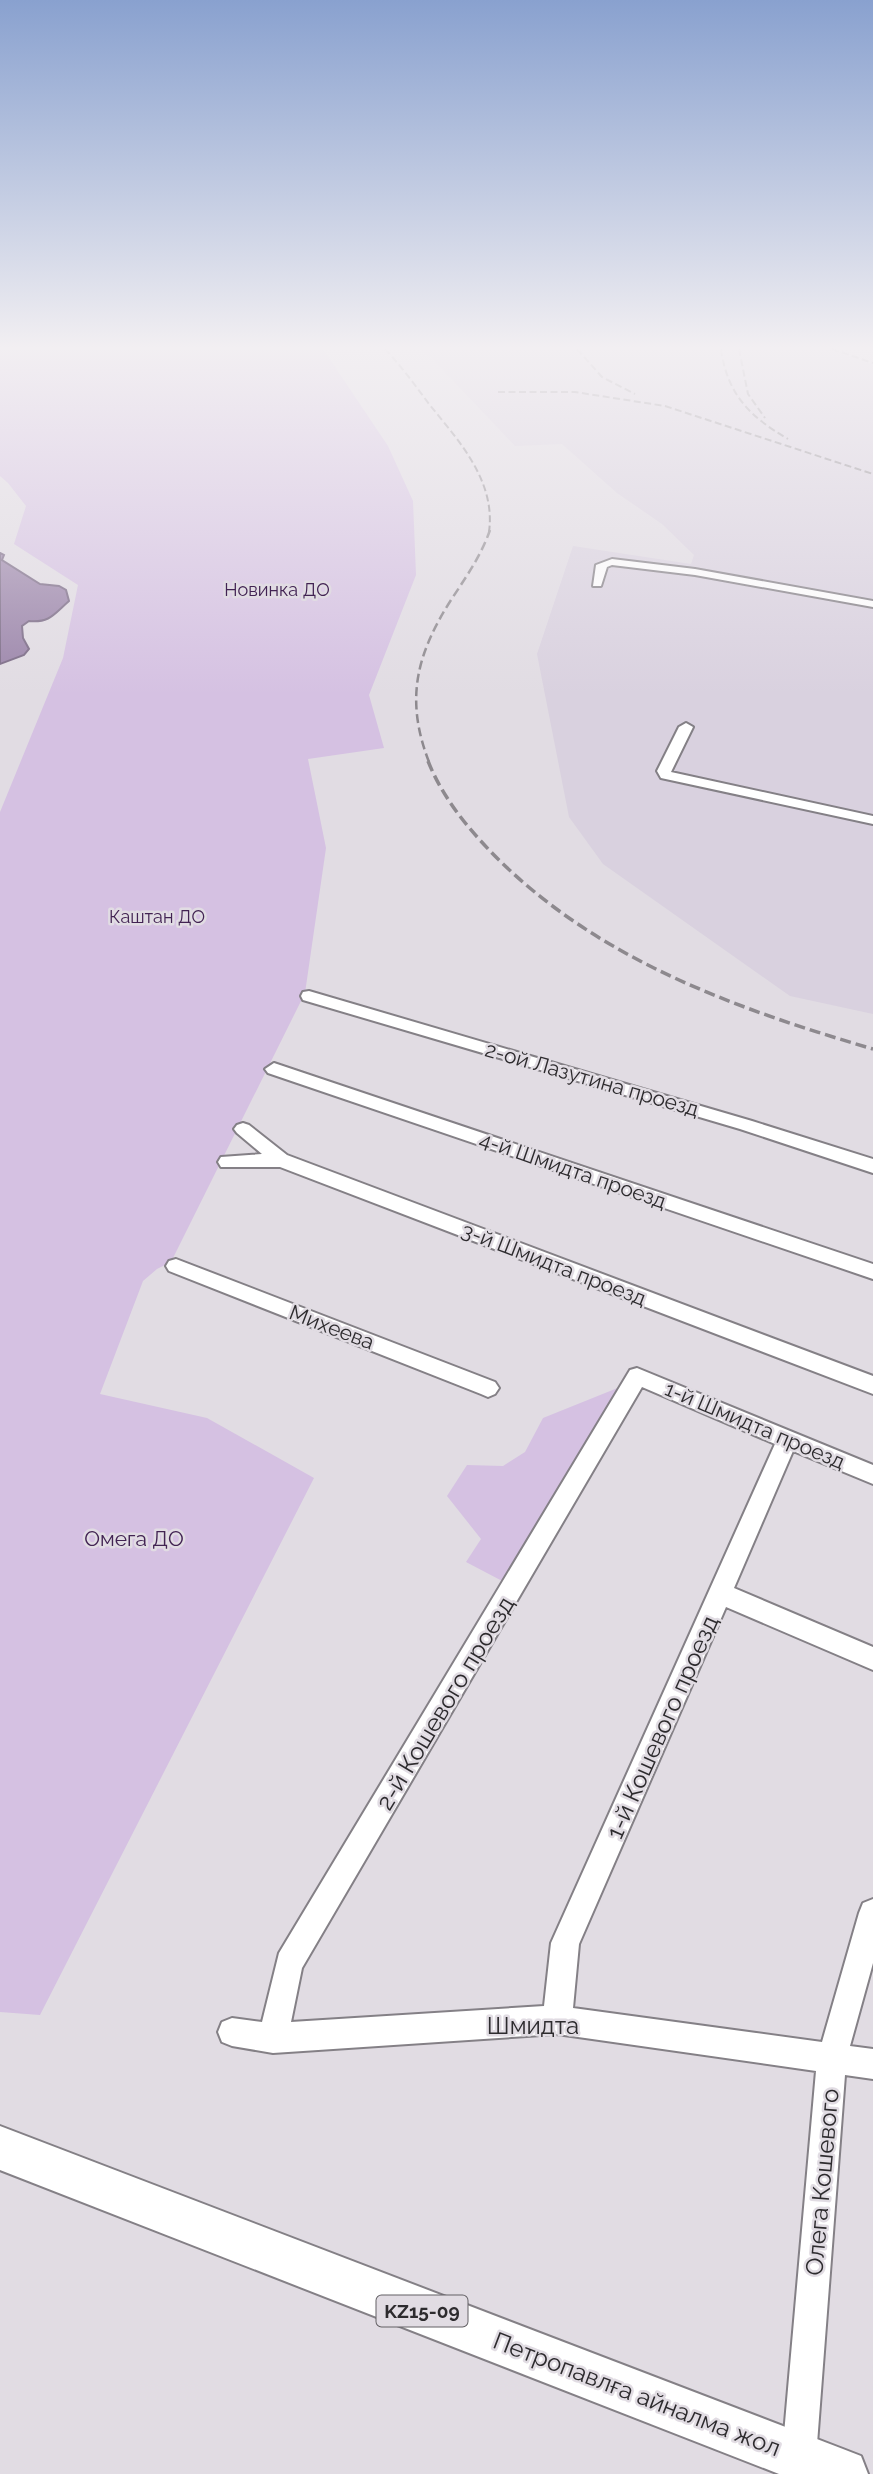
<svg xmlns="http://www.w3.org/2000/svg" width="873" height="2474" viewBox="0 0 873 2474" font-family="Raleway,sans-serif">
  <rect width="100%" height="100%" fill="#e1dce3"/>
  <path fill="#d9d1df" d="M423,349H828L873,365V1014L790,996L603,864L569,817L537,654L573,546L691,564L694,555L662,524L617,493L562,444L515,446Z"/>
  <path fill="#d5c1e2" d="M0,349H323L388,446L413,501L416,575L369,695L384,748L308,759L326,848L305,993L171,1262L157,1269L143,1281L100,1394L207,1418L314,1478L40,2015L0,2012V812L63,658L78,585L14,544L26,506L8,483L0,476Z
    M625,1385L506,1583L466,1562L481,1539L447,1496L467,1465L503,1466L525,1452L543,1418Z"/>
  <path fill="#9b85aa" stroke="#7a6a85" stroke-width="2" d="M0,553L4,555L2,560L40,584L59,586L66,590L69,601C54,614 50,623 29,621L22,626L23,638L29,649L24,655L0,664Z"/>
  <g fill="none" stroke-linecap="round" stroke-linejoin="round">
    <g stroke="#848086" stroke-width="4">
      <path id="minor" d="M612,559L695,569L873,601V607L695,575L612,565L607,567L601,586H593L596,565Z
        M686,723L693,727L671,772L873,816V824L661,778L657,771L679,727Z
        M309,991L752,1121L873,1159V1173L740,1129L303,1000L301,996L303,992Z
        M274,1063L873,1264V1279L268,1073L265,1069Z
        M243,1123L249,1125L287,1155L873,1376V1394L280,1167H221L218,1162L221,1157L262,1154L237,1133L234,1129L237,1125Z
        M176,1259L495,1382L499,1388L495,1394L488,1397L481,1394L169,1271L166,1266L169,1261Z
        M637,1368L873,1465V1484L793,1451L734,1588L873,1647V1670L726,1607L579,1944L573,2008L822,2042L859,1913L863,1903L873,1899V1963L850,2046L873,2049V2079L845,2075L816,2457L811,2469L799,2474L787,2469L782,2457L816,2071L557,2034L273,2053L232,2046L222,2042L218,2032L222,2022L232,2018L262,2022L279,1953L630,1370ZM642,1387L775,1444L551,1943L544,2006L291,2022L302,1968Z"/>
    </g>
    <g stroke="#848086" stroke-width="4">
      <path id="highway" d="M0,2126L843,2449L861,2456L868,2474H779L0,2170Z"/>
    </g>
    <use href="#minor" fill="#fff" fill-rule="evenodd"/>
    <use href="#highway" fill="#fff" fill-rule="evenodd"/>
    <path stroke="#8d898e" stroke-width="2" stroke-dasharray="7 3.5" stroke-linecap="butt" d="M385,349C401,366 415,385 429,404C459,441 496,481 489,532
      M577,349L602,377L635,394
      M721,349C727,394 750,417 788,439
      M739,349L748,394L765,418
      M832,349L873,363
      M498,392H575L665,406L873,474"/>
    <path stroke="#8d898e" stroke-width="2.5" stroke-dasharray="9 4.5" stroke-linecap="butt" d="M429,762C405,700 416,655 451,600C466,577 481,556 490,530"/>
    <path stroke="#8d898e" stroke-width="3.5" stroke-dasharray="11 5" stroke-linecap="butt" d="M428,761C443,799 470,831 498,859C601,961 737,1009 873,1049"/>
  </g>
  <linearGradient id="sky" x2="0" y2="1"><stop stop-color="#89a1cf"/><stop offset="0.5" stop-color="#f2eff2"/><stop offset="1" stop-color="#f2eff2" stop-opacity="0"/></linearGradient>
  <rect width="873" height="695" fill="url(#sky)"/>
  <g text-anchor="middle" dominant-baseline="central" stroke-width="5" stroke-linejoin="round" paint-order="stroke">
    <g font-size="18" fill="#422353" stroke="#e1dce3">
      <text x="277" y="589">Новинка ДО</text>
      <text x="157" y="916">Каштан ДО</text>
    </g>
    <rect fill="#e1dce3" stroke="#636064" stroke-width="2" x="376.5" y="2295.5" width="91" height="31" rx="5"/>
    <g font-size="19" font-weight="bold" fill="#2d2b2e">
      <text x="422" y="2311">KZ15-09</text>
    </g>
    <g font-size="21" fill="#2d2b2e" stroke="#e1dce3">
      <text transform="translate(592 1079) rotate(16)">2-ой Лазутина проезд</text>
      <text transform="translate(573 1170) rotate(19)">4-й Шмидта проезд</text>
      <text transform="translate(554 1264) rotate(21)">3-й Шмидта проезд</text>
      <text transform="translate(332 1327) rotate(21)">Михеева</text>
      <text transform="translate(755 1425) rotate(23)">1-й Шмидта проезд</text>
    </g>
    <g font-size="21" fill="#422353" stroke="#e1dce3">
      <text x="134" y="1538">Омега ДО</text>
    </g>
    <g font-size="24" fill="#2d2b2e" stroke="#e1dce3">
      <text transform="translate(445 1703) rotate(-59)">2-й Кошевого проезд</text>
      <text transform="translate(662 1727) rotate(-66)">1-й Кошевого проезд</text>
      <text x="533" y="2025">Шмидта</text>
      <text transform="translate(822 2182) rotate(-85)">Олега Кошевого</text>
      <text transform="translate(637 2394) rotate(21)">Петропавлға айналма жол</text>
    </g>
  </g>
</svg>
